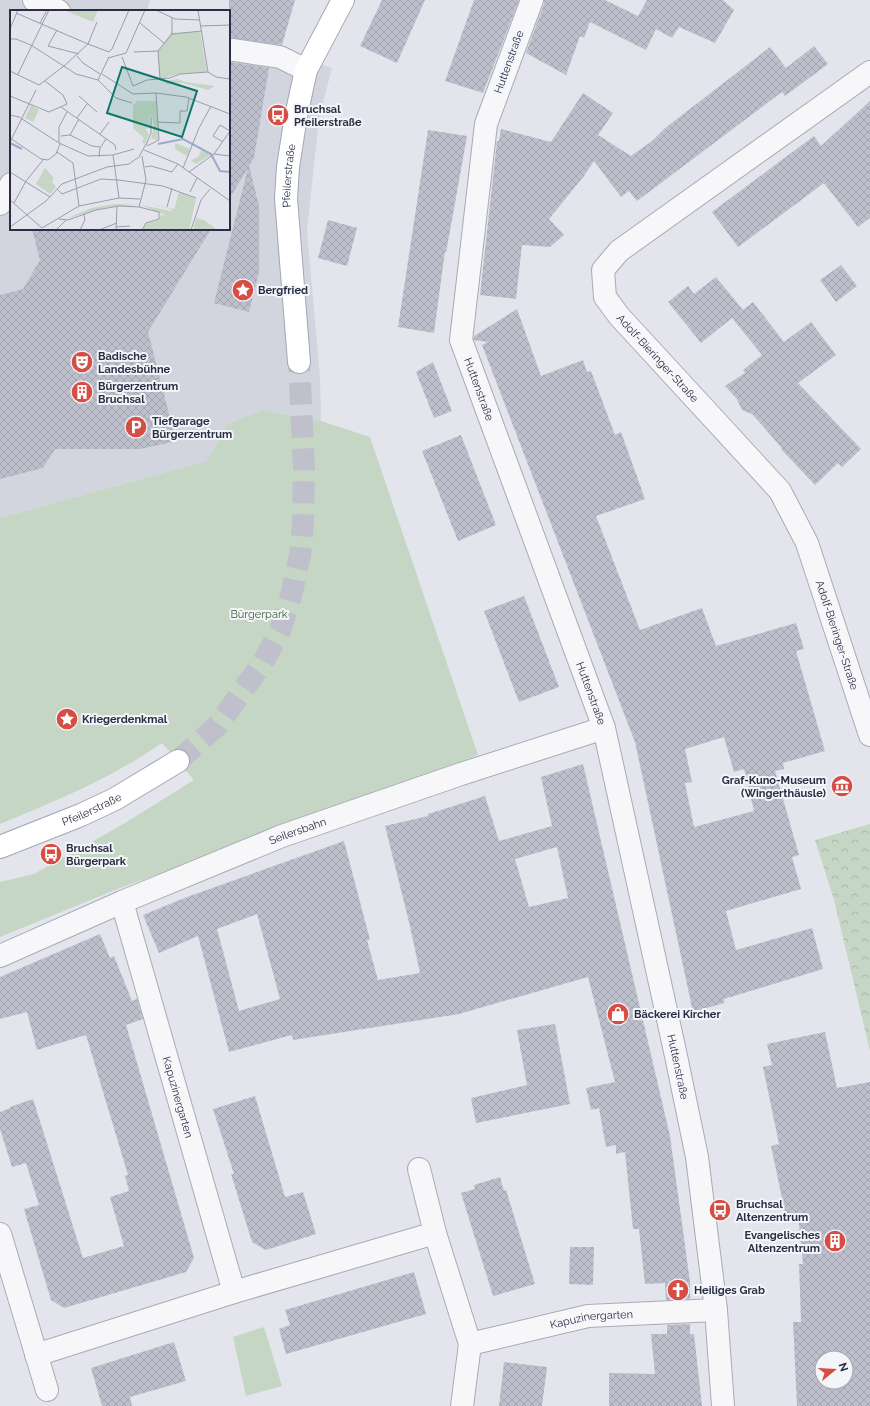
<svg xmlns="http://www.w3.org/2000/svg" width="870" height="1406" viewBox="0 0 870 1406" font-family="Raleway,sans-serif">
  <defs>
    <pattern id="forest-crowns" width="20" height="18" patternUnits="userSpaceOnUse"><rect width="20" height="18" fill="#c5d6c4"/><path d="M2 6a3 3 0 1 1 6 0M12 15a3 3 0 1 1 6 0" fill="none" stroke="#a9b8aa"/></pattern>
    <pattern id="building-cross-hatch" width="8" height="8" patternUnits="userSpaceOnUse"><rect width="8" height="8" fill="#bdc0cc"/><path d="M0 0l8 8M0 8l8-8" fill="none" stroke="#a3a5b1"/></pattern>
  </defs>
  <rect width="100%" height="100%" fill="#e4e5ec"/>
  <path fill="#d2d4de" d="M0,0H150L147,11H11V229H229V45L288,53L332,68L319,118L307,231L320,377L321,421L263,410L227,424L207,461L0,518Z"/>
  <path fill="url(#forest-crowns)" d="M870,824V1051L834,900L815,840Z"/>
  <path fill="#c5d6c4" d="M263,410L321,421L370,437L478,755L379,794L120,888L0,937V882L34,874L120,826L194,780L162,743C112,778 56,801 0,824V518L207,461L227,424Z
    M264,1327L282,1386L246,1396L233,1337Z"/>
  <path fill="url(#building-cross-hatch)" fill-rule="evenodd" d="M229,0H295L282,45L229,38Z
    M382,0H425L397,63L360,46Z
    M474,0H519L483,93L445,81Z
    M544,0H605L638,16L647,0H723L734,10L715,43L679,27L672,38L656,29L646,50L590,22L584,38L580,36L566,75L526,53L544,4Z
    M814,46L828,64L785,96L782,92L637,201L629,191L621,197L594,161L584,176L549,219L564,235L550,247L522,245L516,299L480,295L497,141H499L501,129L551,142L583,93L613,113L598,135L631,156L652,141L664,129L770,47L786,68Z
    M229,62L269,68L254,158L249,166L259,206V272L249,312L214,303L248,168L229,199Z
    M870,101V218L858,227L824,183L738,247L712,212L814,136L821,146Z
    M428,130L467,136L446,253L445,251L434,333L398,327Z
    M328,220L357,228L347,266L318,258Z
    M32,229H211L148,332L176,441L141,449H55L43,468L0,479V295L23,289L40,260Z
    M841,265L857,286L836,302L820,280Z
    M716,277L743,310L740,312L753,302L784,342L811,322L836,355L798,383L861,449L842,467L838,463L815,485L781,449L782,448L752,414L742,410L737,399L725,386L745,373L743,370L762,355L732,318L701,343L668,302L688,286L694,294Z
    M517,309L541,376L583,360L587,372L591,371L615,435L621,432L645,499L596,516L640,630L702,608L716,646L796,623L804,649L796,651L825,751L783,763L784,769L775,771L799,855L792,857L801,889L726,911L736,950L812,928L823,969L724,999V1003L693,1012L635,742L482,345L488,342L474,340V336ZM724,737L734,772L744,769L754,811L694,827L685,783L692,782L685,749Z
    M433,362L452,411L434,418L416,372Z
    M461,435L496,525L458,541L422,451Z
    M524,596L559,687L519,702L484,611Z
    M583,764L670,1136L690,1282V1299L666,1300L665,1283L645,1284L639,1229H633L625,1152L616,1154V1145L606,1147L599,1108L591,1110L586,1088L615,1082L588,977L459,1014L293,1040L292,1035L229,1052L198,936L159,953L143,915L187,897L344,841L370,940H367L378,980L420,973L410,926L385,826L428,816V814L485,796L499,841L552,826L541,777ZM557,847L568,898L529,907L515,859ZM257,914L280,999L239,1011L217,929Z
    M100,934L110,958L114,956L132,1001L137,999L143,1019L126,1025L194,1258L186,1272L64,1308L51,1300L24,1209L39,1205L26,1163L12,1167L0,1129V1112L10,1108V1107L33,1099L83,1258L124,1246L110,1197L129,1191L125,1176L128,1175L86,1035L37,1050L27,1012L0,1019V977Z
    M555,1024L570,1104L476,1123L471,1098L527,1085L517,1030Z
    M825,1032L837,1088L870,1082V1406H797L793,1322H801L799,1264H803L798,1215L786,1217L771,1146L779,1144L763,1067L772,1065L767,1044ZM822,1358H846V1382H822Z
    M255,1096L285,1197L303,1192L316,1234L266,1250L252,1242L231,1174H234L213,1109Z
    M500,1177L504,1191L506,1190L535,1284L493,1296L461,1193L475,1189L474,1185Z
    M570,1247H594L593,1285L569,1284Z
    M414,1272L426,1314L286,1354L279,1329L290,1325L285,1310Z
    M690,1324V1334H694L702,1406H609V1373L655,1374L651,1334H667V1325Z
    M174,1342L186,1381L130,1397L132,1406H102L91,1368Z
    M504,1362L547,1367L542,1406H499Z"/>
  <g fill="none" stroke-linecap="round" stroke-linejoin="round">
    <path stroke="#bfc0cb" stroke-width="22" stroke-dasharray="22 11" stroke-linecap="butt" d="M178,761L218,725L263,662L280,631L291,596L300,555L303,523L304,469L299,362"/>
    <g stroke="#a8aab7" stroke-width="24">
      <g id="minor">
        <path d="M34,0L59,11"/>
        <path id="s1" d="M532,0L486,124L461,340L604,728L676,1056L697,1157L716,1310L723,1406"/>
        <path d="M229,50H234L280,57L306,70"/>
        <path id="s2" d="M870,72L619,251L603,270L605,297L619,316L780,491L807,543L870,735"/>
        <path d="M0,204L11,184"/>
        <path id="s3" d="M122,902L234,1292L435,1233L470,1344L588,1316L716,1310"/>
        <path id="s4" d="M0,956L122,902L282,836L461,774L604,728"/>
        <path d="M419,1169L435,1233"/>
        <path d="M0,1234L47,1390"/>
        <path d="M36,1355L234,1292"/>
        <path d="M462,1406L470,1344"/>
      </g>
    </g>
    <g stroke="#a2a6b9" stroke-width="24">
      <g id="major">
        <path id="s5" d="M299,362L286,198L288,167L296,116L306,70L343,0"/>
        <path id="s6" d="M0,847L81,815L115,799L178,761"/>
      </g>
    </g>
    <use href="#minor" stroke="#f7f7fa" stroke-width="22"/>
    <use href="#major" stroke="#fff" stroke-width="22"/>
  </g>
  <defs>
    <g id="bus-disc" transform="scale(1.15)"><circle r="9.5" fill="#d54d44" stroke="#f4f5f9"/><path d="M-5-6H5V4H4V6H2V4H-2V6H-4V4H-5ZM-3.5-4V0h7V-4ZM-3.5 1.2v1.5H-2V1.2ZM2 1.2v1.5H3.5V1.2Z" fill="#fff"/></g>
    <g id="sight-disc" transform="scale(1.15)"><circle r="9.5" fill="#d54d44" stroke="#f4f5f9"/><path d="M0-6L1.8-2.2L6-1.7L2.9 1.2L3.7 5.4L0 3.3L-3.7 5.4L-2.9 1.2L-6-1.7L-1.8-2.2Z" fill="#fff"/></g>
    <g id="theatre-disc" transform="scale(1.15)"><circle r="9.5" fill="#d54d44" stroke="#f4f5f9"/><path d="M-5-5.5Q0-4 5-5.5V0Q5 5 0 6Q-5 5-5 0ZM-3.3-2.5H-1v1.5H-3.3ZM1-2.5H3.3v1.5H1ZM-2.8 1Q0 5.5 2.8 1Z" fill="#fff"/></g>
    <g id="building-disc" transform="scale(1.15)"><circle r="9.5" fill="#d54d44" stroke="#f4f5f9"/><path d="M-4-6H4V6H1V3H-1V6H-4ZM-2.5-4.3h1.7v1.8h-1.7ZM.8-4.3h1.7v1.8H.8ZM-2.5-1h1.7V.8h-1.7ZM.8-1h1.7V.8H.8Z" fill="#fff"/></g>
    <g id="parking-disc" transform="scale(1.15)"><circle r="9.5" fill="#d54d44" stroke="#f4f5f9"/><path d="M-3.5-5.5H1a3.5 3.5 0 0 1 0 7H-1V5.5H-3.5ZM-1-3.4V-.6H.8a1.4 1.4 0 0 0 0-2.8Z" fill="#fff"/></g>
    <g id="museum-disc" transform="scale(1.15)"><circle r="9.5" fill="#d54d44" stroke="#f4f5f9"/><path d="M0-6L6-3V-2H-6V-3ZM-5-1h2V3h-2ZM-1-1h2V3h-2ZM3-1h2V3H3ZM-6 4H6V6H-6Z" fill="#fff"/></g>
    <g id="shop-disc" transform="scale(1.15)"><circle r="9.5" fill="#d54d44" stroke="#f4f5f9"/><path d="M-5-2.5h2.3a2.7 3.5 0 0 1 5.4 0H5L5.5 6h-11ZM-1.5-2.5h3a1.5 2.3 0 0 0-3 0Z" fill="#fff"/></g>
    <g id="church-disc" transform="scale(1.15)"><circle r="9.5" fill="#d54d44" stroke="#f4f5f9"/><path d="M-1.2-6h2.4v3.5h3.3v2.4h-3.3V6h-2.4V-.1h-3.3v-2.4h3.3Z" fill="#fff"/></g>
  </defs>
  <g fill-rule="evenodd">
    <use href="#bus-disc" x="278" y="115"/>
    <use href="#sight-disc" x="243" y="290"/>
    <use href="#theatre-disc" x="82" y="362"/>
    <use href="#building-disc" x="82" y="392"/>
    <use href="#parking-disc" x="136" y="427"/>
    <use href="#sight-disc" x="67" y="719"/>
    <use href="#museum-disc" x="842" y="786"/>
    <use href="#bus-disc" x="51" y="854"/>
    <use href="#shop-disc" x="618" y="1014"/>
    <use href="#bus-disc" x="720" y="1210"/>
    <use href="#building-disc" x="835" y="1241"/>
    <use href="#church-disc" x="678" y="1290"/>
  </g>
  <g text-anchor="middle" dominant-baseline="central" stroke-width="4" stroke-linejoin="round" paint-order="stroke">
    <g font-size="11" fill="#2a2e46" stroke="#f4f5f9">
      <text transform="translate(509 62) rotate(-70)">Huttenstraße</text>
      <text stroke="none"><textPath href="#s5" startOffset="187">Pfeilerstraße</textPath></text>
      <text stroke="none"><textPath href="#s2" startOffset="441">Adolf-Bieringer-Straße</textPath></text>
      <text stroke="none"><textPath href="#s1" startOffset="402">Huttenstraße</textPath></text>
      <text stroke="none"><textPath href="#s2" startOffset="777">Adolf-Bieringer-Straße</textPath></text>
      <text stroke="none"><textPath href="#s1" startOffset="726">Huttenstraße</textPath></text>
      <text stroke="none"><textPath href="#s6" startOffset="99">Pfeilerstraße</textPath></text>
      <text stroke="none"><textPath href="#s4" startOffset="323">Seilersbahn</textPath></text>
      <text stroke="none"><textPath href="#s1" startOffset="1110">Huttenstraße</textPath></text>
      <text stroke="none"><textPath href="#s3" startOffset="203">Kapuzinergarten</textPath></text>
      <text stroke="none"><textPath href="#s3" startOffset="856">Kapuzinergarten</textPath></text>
    </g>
    <g font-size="11" font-weight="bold" fill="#2a2e46" stroke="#f4f5f9" text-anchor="start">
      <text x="294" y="109">Bruchsal<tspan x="294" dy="13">Pfeilerstraße</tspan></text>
      <text x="258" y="290">Bergfried</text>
      <text x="98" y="356">Badische<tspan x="98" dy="13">Landesbühne</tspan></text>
      <text x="98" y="386">Bürgerzentrum<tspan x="98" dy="13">Bruchsal</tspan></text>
      <text x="152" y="421">Tiefgarage<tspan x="152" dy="13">Bürgerzentrum</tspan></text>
      <text x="82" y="719">Kriegerdenkmal</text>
      <text x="826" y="780" text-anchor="end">Graf-Kuno-Museum<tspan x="826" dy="13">(Wingerthäusle)</tspan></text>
      <text x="66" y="848">Bruchsal<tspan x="66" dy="13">Bürgerpark</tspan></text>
      <text x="634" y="1014">Bäckerei Kircher</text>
      <text x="736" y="1204">Bruchsal<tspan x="736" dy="13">Altenzentrum</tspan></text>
      <text x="820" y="1235" text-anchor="end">Evangelisches<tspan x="820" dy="13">Altenzentrum</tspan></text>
      <text x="694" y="1290">Heiliges Grab</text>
    </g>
    <g font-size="11" fill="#376238" stroke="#f4f5f9">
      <text x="259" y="614">Bürgerpark</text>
    </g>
  </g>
  <g transform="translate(10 10)">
    <rect width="220" height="220" fill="#e4e5ec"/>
    <path d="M165,133L180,139L177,146L165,139ZM131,192L164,199L162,208L131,195L161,201V199ZM104,194L129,195L98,197L55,209L82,198Z" fill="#c5d6c4"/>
    <path d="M167,69L176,72L205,76L198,80L173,73L156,74V71Z" fill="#c5d6c4"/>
    <path d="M169,182L186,189L179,220H133L136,214L149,210L151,205L162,207Z" fill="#c5d6c4"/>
    <path d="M54,0H88L83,12ZM190,22L197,62L169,64L150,69L148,41L161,23ZM127,91H146L148,130L141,129L144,116L142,106L139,107L140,118L135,119L139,124L135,134L132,133L134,128L123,118V96ZM21,95L29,100L23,112L15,108ZM192,139L200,145L186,154L181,150L188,147ZM35,158L44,168L42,172L46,177L40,184L26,174Z" fill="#c5d6c4"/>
    <path d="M186,208L194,210L205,218L204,220H183Z" fill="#c5d6c4"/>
    <path fill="none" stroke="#9daacd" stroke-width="2" d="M0,133L12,139M148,134L173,129L201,144L210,161L220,162"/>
    <path fill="none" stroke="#9a9caa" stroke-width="1" d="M146,0L165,9L190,10M188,0L198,62M6,3L78,34L87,12M30,13L37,0M130,13L154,33M191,16L220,15M0,19L8,0M47,20L38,36L69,44M162,24L192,21M0,29H6L21,35L66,64L88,70L106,88L122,93M99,42L102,39L119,0M124,42L148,41M67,46L73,53L90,64M112,47L123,76L137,70L160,68L170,64L198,62L206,67L220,69M98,48L116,43L135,0M54,56L78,34L99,42M0,61L29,75L54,56M8,64L39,0M92,64L123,84L146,83L176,87L220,104M150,69L148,41L162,24V8M88,70L99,47M0,86L39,102L57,94L53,85L35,71M69,86L87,102M51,97L105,135L106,140M0,105L9,107L49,133L78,146L103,145L124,139M67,108L77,94M147,112L170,113V101H177L179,88M90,124L99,112M60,125L82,136L90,137M51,126L60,125L69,109M0,128L31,149L38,150L46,144L50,134M0,132L26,80M213,132L203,126L210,115L220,121M49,133V117L57,102M136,135L141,123V107M137,136L149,130L146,83M134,140L168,154L220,191M47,142L63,153L69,196M204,144L220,146M103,145L109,188M89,147L90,138L96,129M135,157L141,156L162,162L168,154M173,158L189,118L201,96M0,162L40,187M179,162L204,144L220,121M47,179L52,184L91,169L108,170L153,176L186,188M180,182L187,168M0,190L32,218M4,193L16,171L33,150M129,197L136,170L132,146M157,197L162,178M49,209L58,210L86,200L109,196L129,197L149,202V209L136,213L132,220M0,217L36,191L52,174L97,157L119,154L129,147L136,134M106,217L120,216M32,218L69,196L109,188L130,189M46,220L56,210M70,220L75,210L74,204M89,220L107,213M106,220L107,197M181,220L191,190L200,179"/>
    <path fill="#0f766e" fill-opacity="0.15" stroke="#0f766e" stroke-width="2" d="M112,57L187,81L172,127L97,103Z"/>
    <rect width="220" height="220" fill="none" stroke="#2a2e46" stroke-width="2"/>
  </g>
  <g transform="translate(834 1370) rotate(72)"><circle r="19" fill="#f4f5f9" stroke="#a3a5b1"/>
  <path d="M0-3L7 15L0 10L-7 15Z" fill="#d54d44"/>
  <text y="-6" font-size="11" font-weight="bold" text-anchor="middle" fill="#2a2e46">N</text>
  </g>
</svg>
